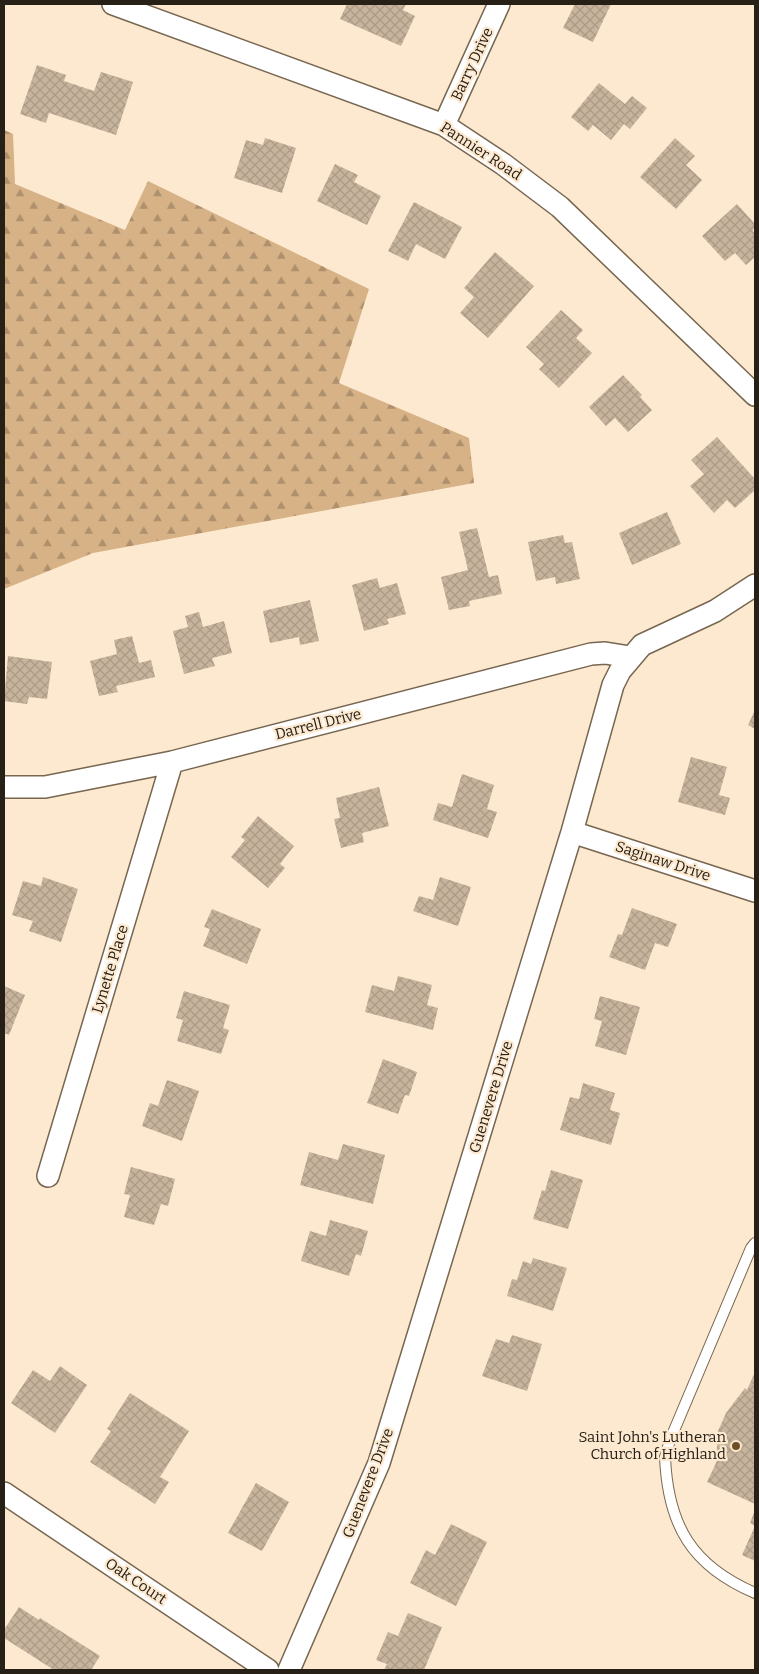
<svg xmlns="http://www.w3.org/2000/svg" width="759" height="1674" viewBox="0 0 759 1674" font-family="Bitter,serif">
  <defs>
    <pattern id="forest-firs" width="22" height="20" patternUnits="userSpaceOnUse" patternTransform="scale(1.25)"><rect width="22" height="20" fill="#d6b286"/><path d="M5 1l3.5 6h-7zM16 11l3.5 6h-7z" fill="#ae906d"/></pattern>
    <pattern id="building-cross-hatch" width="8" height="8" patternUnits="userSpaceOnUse" patternTransform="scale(1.25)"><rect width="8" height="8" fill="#c7b49c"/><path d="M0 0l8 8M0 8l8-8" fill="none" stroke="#ab9a86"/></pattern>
  </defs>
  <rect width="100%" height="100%" fill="#fde9d0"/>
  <path fill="url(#forest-firs)" d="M4,130L13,134L15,184L125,230L148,181L369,289L339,383L469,438L474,483L93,553L4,589Z"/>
  <path fill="url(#building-cross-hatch)" d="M347,4H406L403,10L415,16L401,46L340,19Z
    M575,4H611L593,42L563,28Z
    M37,65L66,75L64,81L94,91L101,72L133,82L116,135L49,113L46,123L20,114Z
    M599,83L625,104L632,96L647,108L630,129L624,124L611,140L593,125L588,131L571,117Z
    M265,138L296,148L282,193L234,178L246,140L263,145Z
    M675,138L695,156L686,165L702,180L676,209L640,177Z
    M335,164L358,175L354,182L381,196L367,225L317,201Z
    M414,202L462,227L445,259L416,244L408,261L388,251Z
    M737,204L755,224L753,231L755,234V257L746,265L735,253L725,261L702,236Z
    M495,252L534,286L488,338L460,313L474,297L464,288Z
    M561,310L583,330L576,338L592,353L559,388L539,369L544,364L526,347Z
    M623,375L642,395L640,397L652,410L628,432L615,418L606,426L589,407Z
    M717,437L755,479V490L735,508L727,500L714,513L690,486L704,474L691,460Z
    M667,512L681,544L632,565L619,533Z
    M477,528L489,577L498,575L502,594L469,601L470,606L449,610L441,577L468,570L459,532Z
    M563,535L565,543L572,542L580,579L556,584L555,577L536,581L528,542Z
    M377,578L380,588L397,583L406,614L387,619L389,624L364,631L352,585Z
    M310,600L319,641L300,645L299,637L270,643L263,611Z
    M199,612L203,627L224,621L232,653L212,658L215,666L184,674L173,631L188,627L185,616Z
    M132,636L139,663L151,660L155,677L116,686L118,692L99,696L90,661L117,654L114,640Z
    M8,656L52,662L47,699L29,697L27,704L4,701Z
    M755,710V729L748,725Z
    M691,757L727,767L719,795L730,798L725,815L678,802Z
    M462,774L494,785L487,809L497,812L488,838L433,820L438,803L452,807Z
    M379,787L389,826L362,833L364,842L341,848L334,819L340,818L336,798Z
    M258,816L294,846L280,864L285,868L268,888L231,857L245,840L241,837Z
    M43,877L78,889L61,942L29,931L33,921L12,915L23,881L41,886Z
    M440,877L471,887L458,926L413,911L419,896L433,900Z
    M632,908L677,924L668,947L655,943L645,970L609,957L618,934L622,935Z
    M212,909L261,929L247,964L203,946L210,929L204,927Z
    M398,976L432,985L427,1005L438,1008L433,1030L365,1012L372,985L394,991Z
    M4,986L25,995L9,1035L4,1033Z
    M184,991L230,1005L223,1028L229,1030L221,1054L177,1041L183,1020L176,1018Z
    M600,996L640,1007L626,1055L595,1046L602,1021L594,1019Z
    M383,1059L417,1072L409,1096L405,1095L398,1114L367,1103Z
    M167,1080L199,1091L182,1141L142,1126L150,1103L158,1106Z
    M583,1083L615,1093L610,1110L620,1113L611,1145L560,1130L570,1097L579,1099Z
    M343,1144L385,1155L373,1204L300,1185L309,1152L338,1160Z
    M131,1167L175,1179L168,1206L161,1204L154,1225L124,1217L130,1195L124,1194Z
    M551,1170L583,1180L568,1229L533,1219L542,1190L545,1191Z
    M330,1220L368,1231L361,1256L356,1254L349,1276L301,1261L310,1231L326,1236Z
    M533,1258L567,1268L553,1311L507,1296L512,1279L517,1280L523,1261L531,1264Z
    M512,1335L542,1344L527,1391L482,1376L496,1339L509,1343Z
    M60,1366L87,1385L55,1433L11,1403L33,1370L50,1381Z
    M755,1372V1504L707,1482L716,1463L718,1431L726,1413L745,1388L747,1390Z
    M130,1393L189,1431L160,1477L169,1482L155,1504L90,1462L111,1431L107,1429Z
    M256,1483L289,1502L262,1551L228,1533Z
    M755,1510V1561L742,1555L755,1526L750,1523Z
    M451,1524L487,1542L456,1606L410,1583L426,1550L435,1555Z
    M19,1607L39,1620L40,1618L100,1656L91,1670H54L4,1638V1630Z
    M408,1613L442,1627L424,1670H384L387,1664L376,1660L388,1632L398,1636Z"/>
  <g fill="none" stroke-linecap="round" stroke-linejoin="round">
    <g stroke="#776650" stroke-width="12">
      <path id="lane" d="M755,1243L751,1248L670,1440L665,1457C668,1526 692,1566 755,1593"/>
    </g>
    <g stroke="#776650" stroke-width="24">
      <path id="street" d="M113,4L444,125L503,164L560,207L755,395
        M444,125L499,4
        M4,787H45L172,762L591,654L605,653L630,657
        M572,832L755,891
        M48,1176L172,762
        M4,1493L268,1670
        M289,1670L379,1463L572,832L613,685L620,671L642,645L715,611L755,585"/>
    </g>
    <use href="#lane" stroke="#fff" stroke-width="10"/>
    <use href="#street" stroke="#fff" stroke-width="21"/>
  </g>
  <circle fill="#6e4e24" stroke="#fde9d0" stroke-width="2" cx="736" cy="1446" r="5"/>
  <g text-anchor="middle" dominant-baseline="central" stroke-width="4.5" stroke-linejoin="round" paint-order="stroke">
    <g font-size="15" fill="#272017" stroke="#fde9d0">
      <text transform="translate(472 64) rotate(-65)">Barry Drive</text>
      <text transform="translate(481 151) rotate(33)">Pannier Road</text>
      <text transform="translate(318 724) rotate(-14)">Darrell Drive</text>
      <text transform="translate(663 861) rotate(18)">Saginaw Drive</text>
      <text transform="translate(110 969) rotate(-73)">Lynette Place</text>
      <text transform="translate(491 1097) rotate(-73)">Guenevere Drive</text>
      <text transform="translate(368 1483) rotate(-69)">Guenevere Drive</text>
      <text transform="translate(136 1581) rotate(34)">Oak Court</text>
    </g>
    <g font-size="15" fill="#272017" stroke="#fde9d0" text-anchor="end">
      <text x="726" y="1437">Saint John's Lutheran<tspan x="726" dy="17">Church of Highland</tspan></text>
    </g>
  </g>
  <rect width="759" height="1674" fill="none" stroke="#272017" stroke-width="10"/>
</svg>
